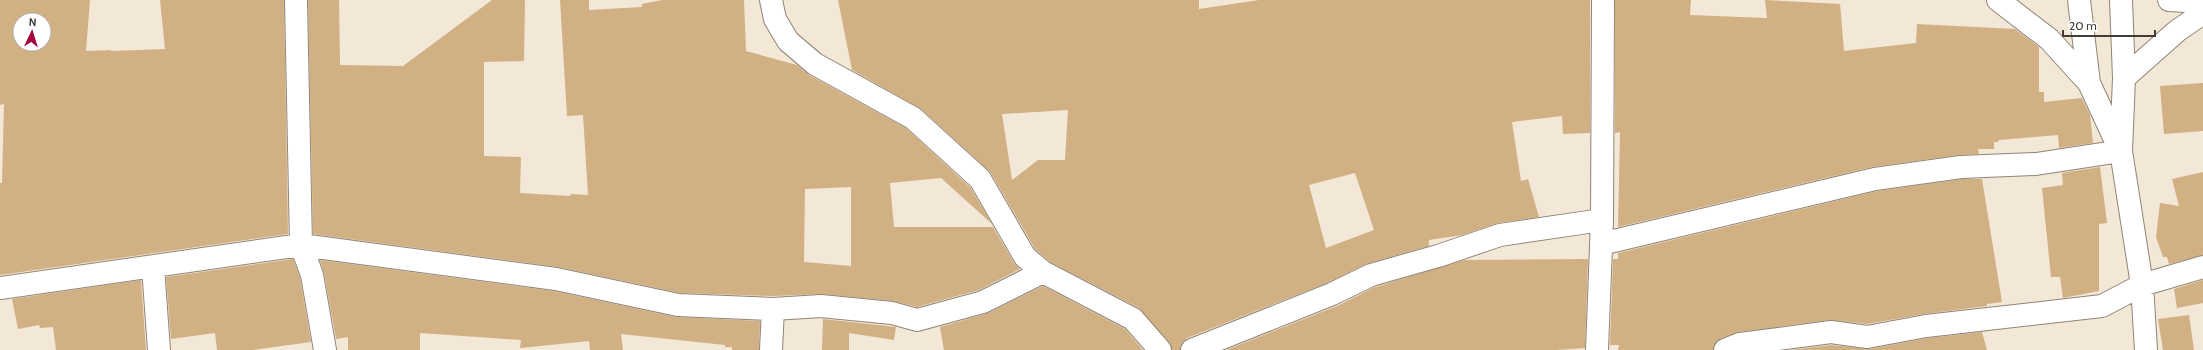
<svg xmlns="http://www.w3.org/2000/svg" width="2203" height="350" viewBox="0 0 2203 350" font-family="Cabin,sans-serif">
  <rect width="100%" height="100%" fill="#f3e7d7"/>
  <path fill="#d1b083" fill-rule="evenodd" d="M0,0H90L86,51L111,50V51L165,49L160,0H284L288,234L0,275V183H2L4,104L0,105ZM20,20H44V44H20Z
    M308,0H339L340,65L403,66L492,0H525L524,61L484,62V156L521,157L520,193L570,196L571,194L588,195L583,115L567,116L560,0H589V10L642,7V4L662,0H744L746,51L797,65L809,75L906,128L970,187L992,224L941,178L890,183L894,227H993L1014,263L1020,269L979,290L917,307L893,301L822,294L773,296L680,293L558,267L313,234ZM851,187V266L804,262L805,189Z
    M838,0H1199V9L1259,0H1590V133L1563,134L1562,116L1512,122L1521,181L1528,179L1539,217L1498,223L1462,235L1429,240V246L1366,264L1327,283L1187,338L1182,343L1180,350H1172L1169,342L1139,308L1050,262L1035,249L991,173L921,109L852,70ZM1068,110L1065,160H1038L1012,180L1002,114ZM1355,173L1374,230L1326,248L1309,185Z
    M1615,0H1691L1690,15L1767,18L1765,0L1840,4L1844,51L1916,43L1917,24L2015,29L2039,47V92H2044V102L2082,98L2090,115L2093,143L2059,148L2058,135L1999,140L1998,142H1994V149H1978L1979,154L1959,155L1872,167L1618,227L1620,132L1615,133Z
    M2203,83V131L2164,134L2160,86Z
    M2100,167L2107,223L2099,224V291L2063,298L2060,277H2051L2042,188L2063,185L2062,173Z
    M2203,172V255L2169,264L2167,257H2163L2156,237L2160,203L2179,206L2172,179Z
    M1962,179H1982L2002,302L1987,304V306L1924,314L1867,324L1830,320L1738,332L1720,339L1715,343L1713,350H1618L1619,345H1610L1613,259H1618V253L1877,191Z
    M293,259L300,278L311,342L253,350H217L215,333L171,339L166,277Z
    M1588,259L1585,348L1557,350H1226L1337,306L1375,287L1464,260Z
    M320,260L554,291L676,317L760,321L759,350H732V347H725V345L621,334L623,350H590L589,341L520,348L521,340L420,333V350H348V337L336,339L324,273Z
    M141,280L146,350H56L53,327L40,328L39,325L18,329L12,299Z
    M2203,280V303L2177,308L2174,289Z
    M1043,286L1125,329L1143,350H944L940,327L988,313Z
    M2189,315L2194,350H2163L2158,319Z
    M823,319L896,327L894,340L849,333V350H822Z
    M1982,332L1987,350H1790L1831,345L1869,349L1928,338Z"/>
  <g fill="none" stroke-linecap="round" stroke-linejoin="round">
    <g stroke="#8f8475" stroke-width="24">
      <path id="minor" d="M296,0L301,245L312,275L325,350
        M771,0L775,19L788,41L815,64L913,118L980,179L1025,257L1043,272L1133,319L1160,350
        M1998,0L2049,39L2089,83
        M2079,0L2089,83L2119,148
        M2121,0L2124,78L2121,151L2142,285L2146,350
        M2169,0L2203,2
        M2124,78L2177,31L2203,13
        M1601,244L1875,179L1961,167L2036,164L2121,151
        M153,267L159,350
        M0,288L301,245L556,279L678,305L773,309L821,306L892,313L917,320L983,302L1043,272
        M771,350L773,309
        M1192,350L1332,294L1371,275L1438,256L1500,235L1602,220
        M1597,350L1602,220L1603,0
        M1725,350L1740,344L1831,332L1867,337L1926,326L2102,306L2142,285L2203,267"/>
    </g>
    <use href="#minor" stroke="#fff" stroke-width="22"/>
  </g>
  <g transform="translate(32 32) rotate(4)"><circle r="19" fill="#ffffff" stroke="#b3b1ae"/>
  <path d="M0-3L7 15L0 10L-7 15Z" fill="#a4073a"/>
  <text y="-6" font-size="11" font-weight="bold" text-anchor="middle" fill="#403c35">N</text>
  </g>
  <path d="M2063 30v6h92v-6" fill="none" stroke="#403c35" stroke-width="2"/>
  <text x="2069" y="30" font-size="12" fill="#403c35" stroke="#ffffff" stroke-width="3" paint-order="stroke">20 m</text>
</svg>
